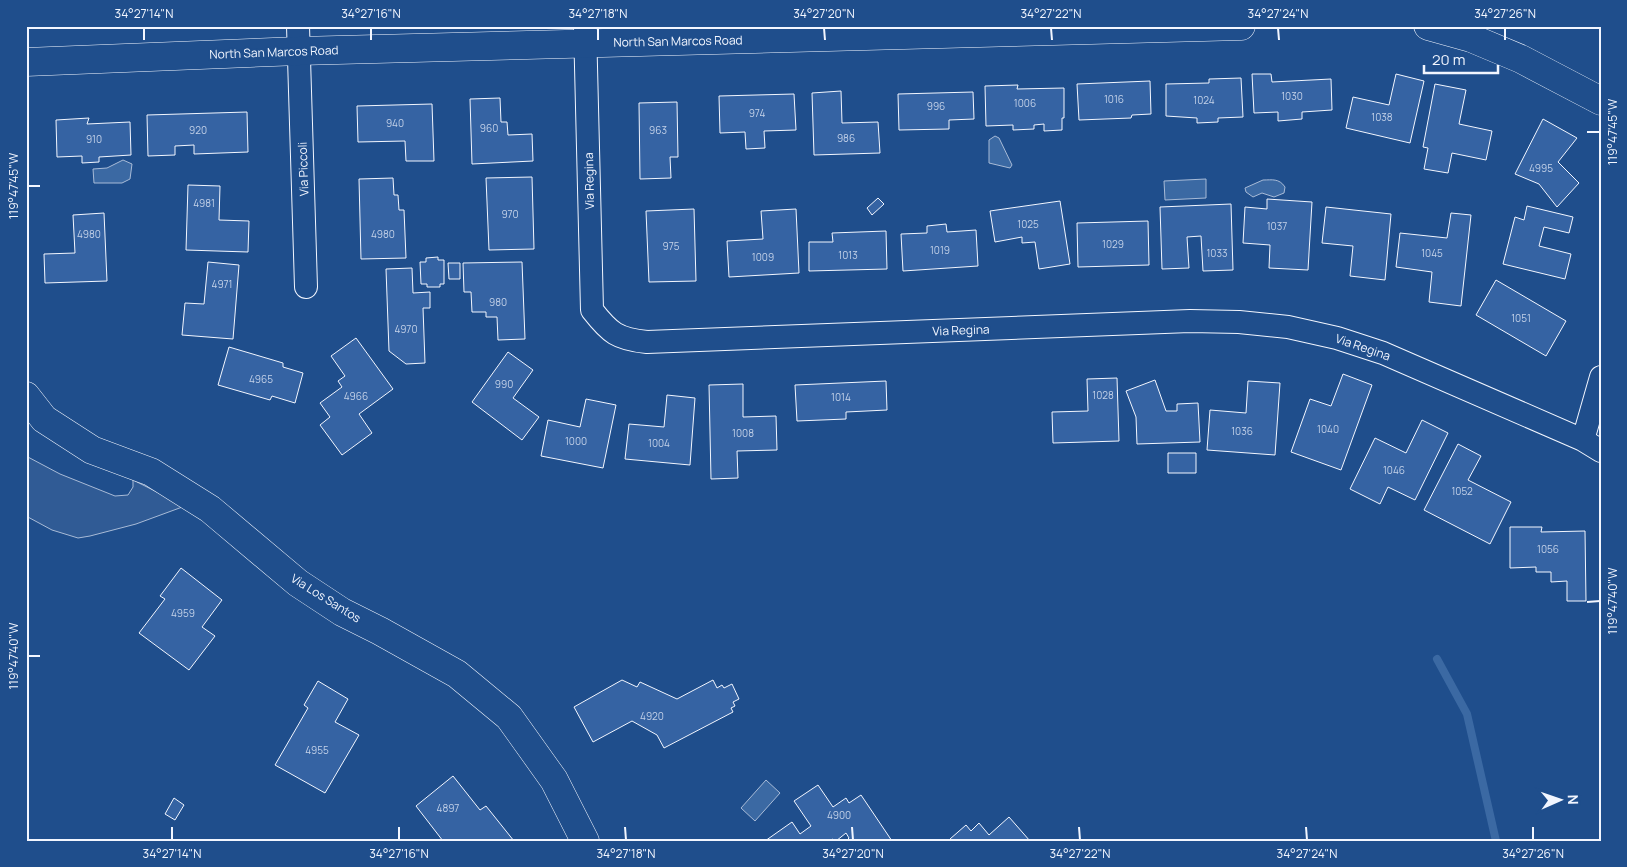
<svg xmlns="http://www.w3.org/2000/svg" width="1627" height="867" viewBox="0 0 1627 867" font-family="Manrope,sans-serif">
  <rect width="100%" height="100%" fill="#1f4e8c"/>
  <path fill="#305b95" stroke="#a8bbd7" d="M26,456L60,474L115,496L128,495L133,487V480L185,506L136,524L90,536L78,538L52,530L26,516Z"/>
  <path fill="#3b69a3" stroke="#a8bbd7" d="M995,136L999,138L1012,165L1010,168L989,163V140Z
    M123,160L132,164L130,179L122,183H94L93,169L107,168Z
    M1206,179V198L1165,200L1164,181Z
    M1263,180C1272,180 1279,178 1285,187L1284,193L1274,197L1262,193L1253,197L1246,192L1245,188Z
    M766,780L780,793L755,821L741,808Z"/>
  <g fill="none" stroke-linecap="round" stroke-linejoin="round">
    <path stroke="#3b69a3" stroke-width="8" d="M1437,659L1467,714L1496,841"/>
  </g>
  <path fill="#3563a3" stroke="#f2f6ff" d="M1252,74H1271L1272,82L1331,79L1332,110L1302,112V119L1278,121V112L1254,113Z
    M1396,74L1424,81L1410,143L1346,128L1353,97L1389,105Z
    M1241,78L1243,117L1218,118V122L1197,123V118L1166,116V84L1209,83V79Z
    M1150,81L1151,114L1132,115L1131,118L1079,120L1077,84Z
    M1435,84L1466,90L1459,124L1492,131L1486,160L1452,153L1448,173L1424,169L1428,148L1423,147Z
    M1018,85L1017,89L1064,88V118H1062V130L1044,131V124L1034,125V129L1013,130V125L986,126L985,86Z
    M841,91L842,123L878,122L880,153L814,155L812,93Z
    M973,92L974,119L949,120V129L899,130L898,94Z
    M794,94L796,130L764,131L765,148L746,149L745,132L720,133L719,96Z
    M500,98L501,122H507L508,135L532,134L533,161L472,164L470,99Z
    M677,102L678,157H670L671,178L640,179L639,103Z
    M432,104L434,161H406L405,141L358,142L357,106Z
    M247,112L248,152L194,154V145L175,146V155L148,156L147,115Z
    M89,118L87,124L130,122L131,155L99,157V162L82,163V156L57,157L56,120Z
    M1543,119L1577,138L1558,162L1579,183L1557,207L1539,184L1515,174Z
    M532,177L534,249L489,250L486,178Z
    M393,178L394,195H398L399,210H404L406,258L361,259L359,179Z
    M188,185L220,186L219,220L249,221L248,252L186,250Z
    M878,198L884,204L872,215L867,208Z
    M1267,199L1312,202L1308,270L1269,268L1270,245L1243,243L1245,207L1267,209Z
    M1060,201L1070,264L1039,269L1035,242L1022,243V237L995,242L990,211Z
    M1231,204L1233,270L1203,271L1201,236L1187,237L1189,268L1162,269L1160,207Z
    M1527,206L1573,217L1569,233L1544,227L1539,246L1571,254L1565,279L1503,264L1515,217L1524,220Z
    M1326,207L1391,214L1385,280L1350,276L1353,246L1322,243Z
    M694,209L696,281L649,282L646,211Z
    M796,209L799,273L729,277L727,241L763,239L761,211Z
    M104,213L107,281L45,283L44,254L75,253L73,215Z
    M1451,213L1471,215L1461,306L1429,302L1432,272L1396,267L1400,233L1447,238Z
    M1148,221L1149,265L1078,267L1077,223Z
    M946,224L947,232L976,230L978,266L903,271L901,234L927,233V226Z
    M886,231L887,269L809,271V242H833L832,233Z
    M438,257V260H444V284H440V287H427V284H421L420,262H426V258Z
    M208,262L239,265L233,339L182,335L185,303L204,304Z
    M522,262L525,339L498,340L497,317H486V312H472L471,292H464L463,263Z
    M448,263H460V279H449Z
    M412,268L413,293L430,292V308H423L425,363L406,364L389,351L386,269Z
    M1496,280L1566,321L1546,356L1476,315Z
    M356,338L393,389L359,414L372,433L342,455L320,425L330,417L320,403L342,387L338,381L345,376L331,356Z
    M229,347L283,363V367L303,373L295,403L272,396L270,400L218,385Z
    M508,352L533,370L513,398L539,417L522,440L472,402Z
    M1343,374L1372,385L1341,470L1291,452L1310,399L1331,406Z
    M1117,378L1119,441L1053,443L1052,412L1088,411L1087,379Z
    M1155,380L1166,411H1177V404L1198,403L1200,442L1137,444L1136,417L1126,391Z
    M886,381L887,410L846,412V419L797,421L795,385Z
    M1248,381L1280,383L1275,455L1207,450L1210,410L1246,413Z
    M743,384V417L776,416L777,450L737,451L738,478L711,479L709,385Z
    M667,395L695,398L690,465L625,459L629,424L664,427Z
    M586,399L616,405L603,468L541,456L548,420L580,427Z
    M1422,420L1448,433L1415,500L1388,487L1380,504L1350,489L1375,438L1406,453Z
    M1458,444L1481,456L1468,480L1511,502L1490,544L1424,510Z
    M1168,453H1196V473H1168Z
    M1510,527H1542L1541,532L1585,531L1586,601H1567V581L1551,582V572H1536V567L1510,568Z
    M181,568L222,600L202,627L215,636L189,670L139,633L165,599L160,596Z
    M622,680L637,687L640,682L677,699L713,680L717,688L722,685L724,688L732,684L739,699L733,702L735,706L731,708L733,712L664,748L657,735L632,721L593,742L574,707Z
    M318,681L348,699L335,722L359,735L325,793L275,765L308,708L304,705Z
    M453,776L480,810L486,806L514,841H443L416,806Z
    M818,785L833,807L846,798L849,803L861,795L892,841H846L849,838L846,833L836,841L832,839L830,841H765L792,822L800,834L811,826L794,801Z
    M174,798L184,805L175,820L165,814Z
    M1009,817L1030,841H952L950,839L966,825L971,831L979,823L989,835Z"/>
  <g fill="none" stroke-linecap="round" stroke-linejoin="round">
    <g stroke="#f2f6ff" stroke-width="24">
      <path id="street" d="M298,26L306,287
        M585,26L592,310C610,333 617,339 647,342L1190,321L1239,322L1288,327L1337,338L1383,353L1583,440L1601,451
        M1583,440L1601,377"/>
    </g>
    <g stroke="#f2f6ff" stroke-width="29">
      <path id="secondary" d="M1428,26L1471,38L1521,59L1601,101
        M26,62L299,51L1241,26
        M26,396L44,419L92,450L151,472L210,509L298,583L342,612L380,631L457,674L509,717L554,780L585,841"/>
    </g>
    <use href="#street" stroke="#1f4e8c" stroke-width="22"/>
    <use href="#secondary" stroke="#1f4e8c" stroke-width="28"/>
  </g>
  <path fill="none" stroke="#f2f6ff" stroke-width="2" d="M144,28V40M371,28V40M598,28V40M824,28L825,40M1051,28L1052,40M1278,28L1279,40M1505,28V40M1587,132H1600M28,186H40M1587,602L1600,601M28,656H40M172,827V840M399,827V840M625,827L626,840M852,827L853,840M1079,827L1080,840M1306,827L1307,840M1533,827V840"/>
  <g text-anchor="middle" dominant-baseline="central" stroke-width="4" stroke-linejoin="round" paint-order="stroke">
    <g font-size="10" fill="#c3d1e8">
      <text x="1292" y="96">1030</text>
      <text x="1114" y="99">1016</text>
      <text x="1204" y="100">1024</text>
      <text x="1025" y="103">1006</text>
      <text x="936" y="106">996</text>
      <text x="757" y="113">974</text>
      <text x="1382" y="117">1038</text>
      <text x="395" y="123">940</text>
      <text x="489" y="128">960</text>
      <text x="198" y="130">920</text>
      <text x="658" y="130">963</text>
      <text x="846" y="138">986</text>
      <text x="94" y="139">910</text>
      <text x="1541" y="168">4995</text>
      <text x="204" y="203">4981</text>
      <text x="510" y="214">970</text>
      <text x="1028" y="224">1025</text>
      <text x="1277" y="226">1037</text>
      <text x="89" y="234">4980</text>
      <text x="383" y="234">4980</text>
      <text x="1113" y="244">1029</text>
      <text x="671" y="246">975</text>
      <text x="940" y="250">1019</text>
      <text x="1217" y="253">1033</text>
      <text x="1432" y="253">1045</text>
      <text x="848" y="255">1013</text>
      <text x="763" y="257">1009</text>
      <text x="222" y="284">4971</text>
      <text x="498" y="302">980</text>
      <text x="1521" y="318">1051</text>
      <text x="406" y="329">4970</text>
      <text x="261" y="379">4965</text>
      <text x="504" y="384">990</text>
      <text x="1103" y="395">1028</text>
      <text x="356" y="396">4966</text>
      <text x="841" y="397">1014</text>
      <text x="1328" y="429">1040</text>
      <text x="1242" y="431">1036</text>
      <text x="743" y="433">1008</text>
      <text x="576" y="441">1000</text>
      <text x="659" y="443">1004</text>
      <text x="1394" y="470">1046</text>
      <text x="1462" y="491">1052</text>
      <text x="1548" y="549">1056</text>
      <text x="183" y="613">4959</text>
      <text x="652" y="716">4920</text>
      <text x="317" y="750">4955</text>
      <text x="448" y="808">4897</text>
      <text x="839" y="815">4900</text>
    </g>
    <g font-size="12" fill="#f2f6ff" stroke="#1f4e8c">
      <text transform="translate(678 41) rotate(-1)">North San Marcos Road</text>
      <text transform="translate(274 52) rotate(-2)">North San Marcos Road</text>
      <text transform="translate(303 169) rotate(-92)">Via Piccoli</text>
      <text transform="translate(589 181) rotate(-91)">Via Regina</text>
      <text transform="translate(961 330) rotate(-2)">Via Regina</text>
      <text transform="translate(1363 347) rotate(19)">Via Regina</text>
      <text transform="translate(326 598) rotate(32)">Via Los Santos</text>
    </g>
  </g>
  <rect width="1627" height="867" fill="none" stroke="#1f4e8c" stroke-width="55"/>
  <g transform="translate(1560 800) rotate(88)" stroke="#1f4e8c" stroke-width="4" paint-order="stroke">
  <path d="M0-4L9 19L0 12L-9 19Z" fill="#f2f6ff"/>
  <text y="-8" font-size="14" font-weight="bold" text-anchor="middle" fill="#f2f6ff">N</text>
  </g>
  <path d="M1424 65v8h74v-8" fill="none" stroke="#f2f6ff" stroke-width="2.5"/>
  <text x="1432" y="65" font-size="15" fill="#f2f6ff" stroke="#1f4e8c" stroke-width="4" paint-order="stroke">20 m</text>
  <rect x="28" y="28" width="1572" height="812" fill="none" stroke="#f2f6ff" stroke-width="2"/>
  <g font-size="12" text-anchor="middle" fill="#f2f6ff">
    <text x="144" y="18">34°27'14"N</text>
    <text x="371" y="18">34°27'16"N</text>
    <text x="598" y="18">34°27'18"N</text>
    <text x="824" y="18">34°27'20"N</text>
    <text x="1051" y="18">34°27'22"N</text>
    <text x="1278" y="18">34°27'24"N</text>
    <text x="1505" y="18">34°27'26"N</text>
    <text transform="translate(1613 132) rotate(-90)" y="4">119°47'45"W</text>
    <text transform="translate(14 186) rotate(-90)" y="4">119°47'45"W</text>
    <text transform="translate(1613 601) rotate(-90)" y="4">119°47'40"W</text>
    <text transform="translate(14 656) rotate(-90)" y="4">119°47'40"W</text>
    <text x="172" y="858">34°27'14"N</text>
    <text x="399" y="858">34°27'16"N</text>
    <text x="626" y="858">34°27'18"N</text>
    <text x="853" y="858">34°27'20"N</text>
    <text x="1080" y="858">34°27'22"N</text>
    <text x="1307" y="858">34°27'24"N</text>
    <text x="1533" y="858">34°27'26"N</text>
  </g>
</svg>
